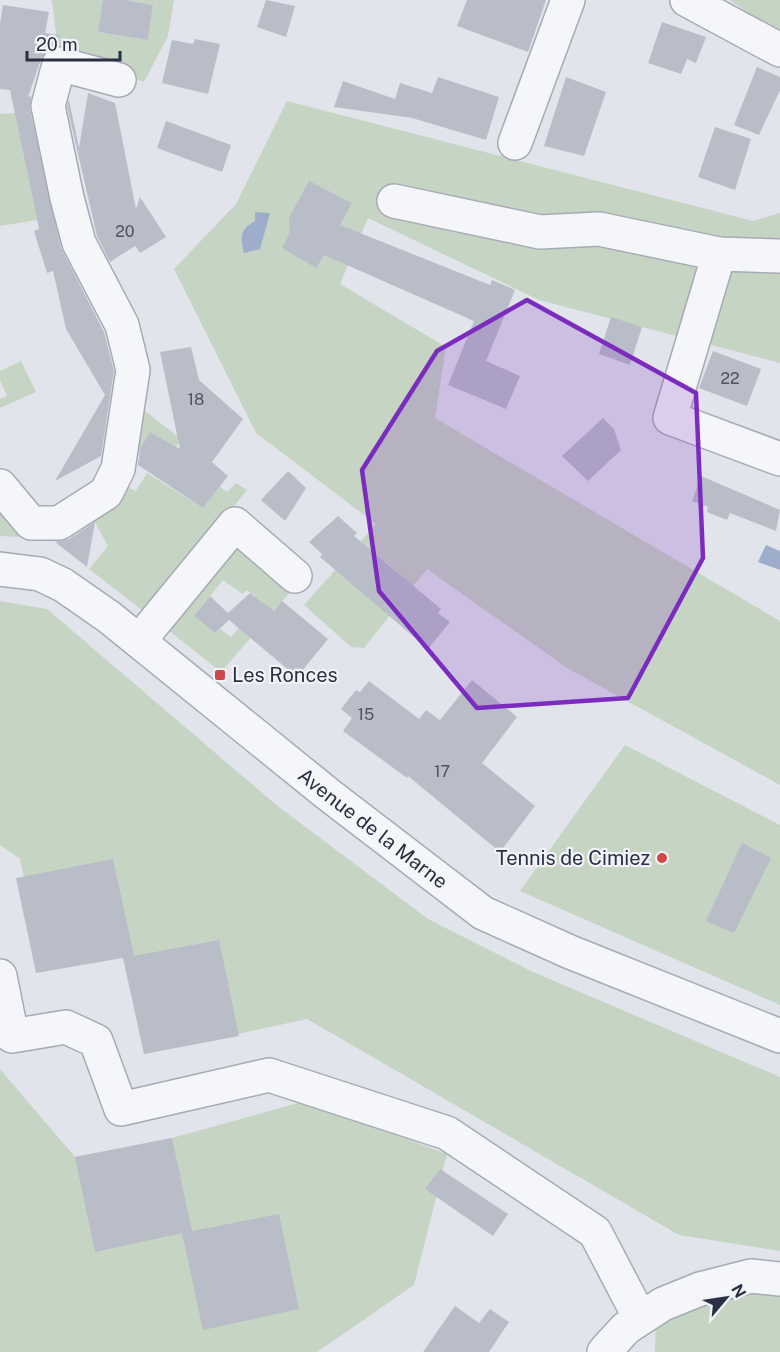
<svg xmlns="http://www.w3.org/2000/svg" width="780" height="1352" viewBox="0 0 780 1352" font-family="'Public Sans',sans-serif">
  <rect width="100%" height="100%" fill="#e2e4eb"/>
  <path fill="#c5d4c3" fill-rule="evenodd" d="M52,0H103L98,32L148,40L153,5L125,0H174L168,36L144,82L53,48L57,42Z
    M730,0H780V35Z
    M287,101L753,221L780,213V363L539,300L368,218L340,284L446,347L435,418L780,621V785L567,668L427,569L364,648L351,647L304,605L376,524L256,433L174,269L236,204ZM385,561L403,577L379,606L382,564Z
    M39,112L16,119L37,220L0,226V114Z
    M21,361L36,392L0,408V399L7,396L0,380V371Z
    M145,411L181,439L176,447L150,432L132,464L135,413Z
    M199,470L227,492L236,483L247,490L147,614L89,569L108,546L89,511L121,484L136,491L147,473L203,508L216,491Z
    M0,499L15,516L18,537L0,536Z
    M230,538L290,592L221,672L162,625ZM223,580L243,594L247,590L261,601L231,637L220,629L215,633L194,616Z
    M0,601L47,609L275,804L428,919L533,972L780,1077V1251L679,1235L307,1019L144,1054L127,957L43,965L20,859L0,845Z
    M625,745L780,825V1005L520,891Z
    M0,1069L75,1157L172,1138L305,1101L447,1154L414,1285L317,1352H0Z
    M753,1287L780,1292V1352H655L656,1311Z"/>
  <path fill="#9dadcb" d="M255,212L270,213L260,249L244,253C240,236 240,230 255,221Z
    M766,545L780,551V570L758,562Z"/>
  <path fill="#b9bdc8" d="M103,0H125L153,5L148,40L98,32Z
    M266,0L295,6L286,37L257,27Z
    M467,0H546L528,52L457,26Z
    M3,5L49,12L45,33L60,35L54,46L46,50L41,59L28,97L31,96L30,110L61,248L104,332L114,371L101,456L55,481L105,395L66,329L53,271L47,273L34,231L39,229L10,90L0,89V24Z
    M662,22L706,37L696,63L687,59L681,74L648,63Z
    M195,39L220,44L208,94L162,83L172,40L193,44Z
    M757,67L780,77V90L759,135L734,125Z
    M438,77L499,97L486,140L412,118L334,107L343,81L395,99L400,83L432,93Z
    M566,77L606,92L584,156L544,146Z
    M88,93L115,103L136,209L140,197L166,237L140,253L135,246L110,262L97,236L67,106L69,100L79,148Z
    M166,121L231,145L222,172L157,148Z
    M715,127L751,139L735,190L698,177Z
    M309,181L352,203L340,225L490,285L492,280L515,290L486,361L520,376L506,409L448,385L474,321L324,255L316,268L282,248L290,232L289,218Z
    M611,317L642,327L630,365L599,354Z
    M191,347L199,380L243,419L212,462L228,476L203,508L138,465L140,449L150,432L180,449L160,352Z
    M713,351L761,369L747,406L699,388Z
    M603,418L614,429L621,450L588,481L562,456Z
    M288,471L306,488L285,521L261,500Z
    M701,476L780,510L776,531L730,513L727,520L707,512L708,507L692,501Z
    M338,516L357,533L354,536L441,609L438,613L450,622L428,649L320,557L322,554L309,542Z
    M95,522L87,567L55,542L69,539Z
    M250,593L274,611L282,601L328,639L297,677L229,620L215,633L194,616L210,596L228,613Z
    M472,680L517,717L482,763L535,806L500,852L408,776L407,778L343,731L352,718L341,709L356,690L360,692L369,681L419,719L426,710L440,720Z
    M742,843L771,858L734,933L706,921Z
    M113,859L134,956L36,973L16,878Z
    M219,940L239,1036L144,1054L123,958Z
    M172,1138L192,1231L95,1252L75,1157Z
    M440,1169L508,1214L493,1236L425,1189Z
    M279,1214L299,1309L203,1330L182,1233Z
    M455,1306L479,1323L490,1309L509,1322L489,1352H423Z"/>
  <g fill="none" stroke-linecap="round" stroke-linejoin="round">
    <g stroke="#a7aab5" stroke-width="36">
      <g id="minor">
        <path d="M687,0L780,50"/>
        <path d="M515,143L568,0"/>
        <path d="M394,201L540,232L599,229L719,254L780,256"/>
        <path d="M719,254L670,418L780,459"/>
        <path d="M0,486L31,523H59L106,493L118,469L133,370L122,325L79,243L67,198L48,106L59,64L119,80"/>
        <path id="s1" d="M0,569L40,574L63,585L109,617L329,795L483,913L570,952L780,1036"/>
        <path d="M139,641L235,524L295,576"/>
        <path d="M0,976L12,1036L66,1027L96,1041L121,1109L269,1075L447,1133L595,1232L640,1318"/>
        <path d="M604,1352L626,1328L663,1304L700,1289L751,1276L780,1279"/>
      </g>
    </g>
    <use href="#minor" stroke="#f5f6f9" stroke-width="33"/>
  </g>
  <path fill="#7b2cbf" fill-opacity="0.2" stroke="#7b2cbf" stroke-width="4.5" stroke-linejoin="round" d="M527,300L696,393L703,558L628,698L477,708L379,591L362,470L437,351Z"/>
  <g fill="#d04749" stroke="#f2f3f8" stroke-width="2">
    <rect x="214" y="669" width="12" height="12" rx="3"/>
    <circle cx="662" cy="858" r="6"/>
  </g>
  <g text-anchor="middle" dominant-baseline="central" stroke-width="4.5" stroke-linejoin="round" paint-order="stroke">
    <g font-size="16" fill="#4e5264">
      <text x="125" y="231">20</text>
      <text x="730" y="378">22</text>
      <text x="196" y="399">18</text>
      <text x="366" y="714">15</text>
      <text x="442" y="771">17</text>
    </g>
    <g font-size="20" fill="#2a2f43" stroke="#f2f3f8" text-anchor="start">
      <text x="232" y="675">Les Ronces</text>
      <text x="650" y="858" text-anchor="end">Tennis de Cimiez</text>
    </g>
    <g font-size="20" fill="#2a2f43" stroke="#f2f3f8">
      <text stroke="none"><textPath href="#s1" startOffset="460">Avenue de la Marne</textPath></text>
    </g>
  </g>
  <g transform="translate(726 1298) rotate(61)" stroke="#f2f3f8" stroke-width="4.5" paint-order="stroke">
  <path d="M0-4.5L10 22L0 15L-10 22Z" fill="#2a2f43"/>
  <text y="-9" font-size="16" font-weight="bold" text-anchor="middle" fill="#2a2f43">N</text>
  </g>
  <path d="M27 51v9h93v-9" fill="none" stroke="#2a2f43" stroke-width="3"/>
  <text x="36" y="51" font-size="18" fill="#2a2f43" stroke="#f2f3f8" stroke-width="4.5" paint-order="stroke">20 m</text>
</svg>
